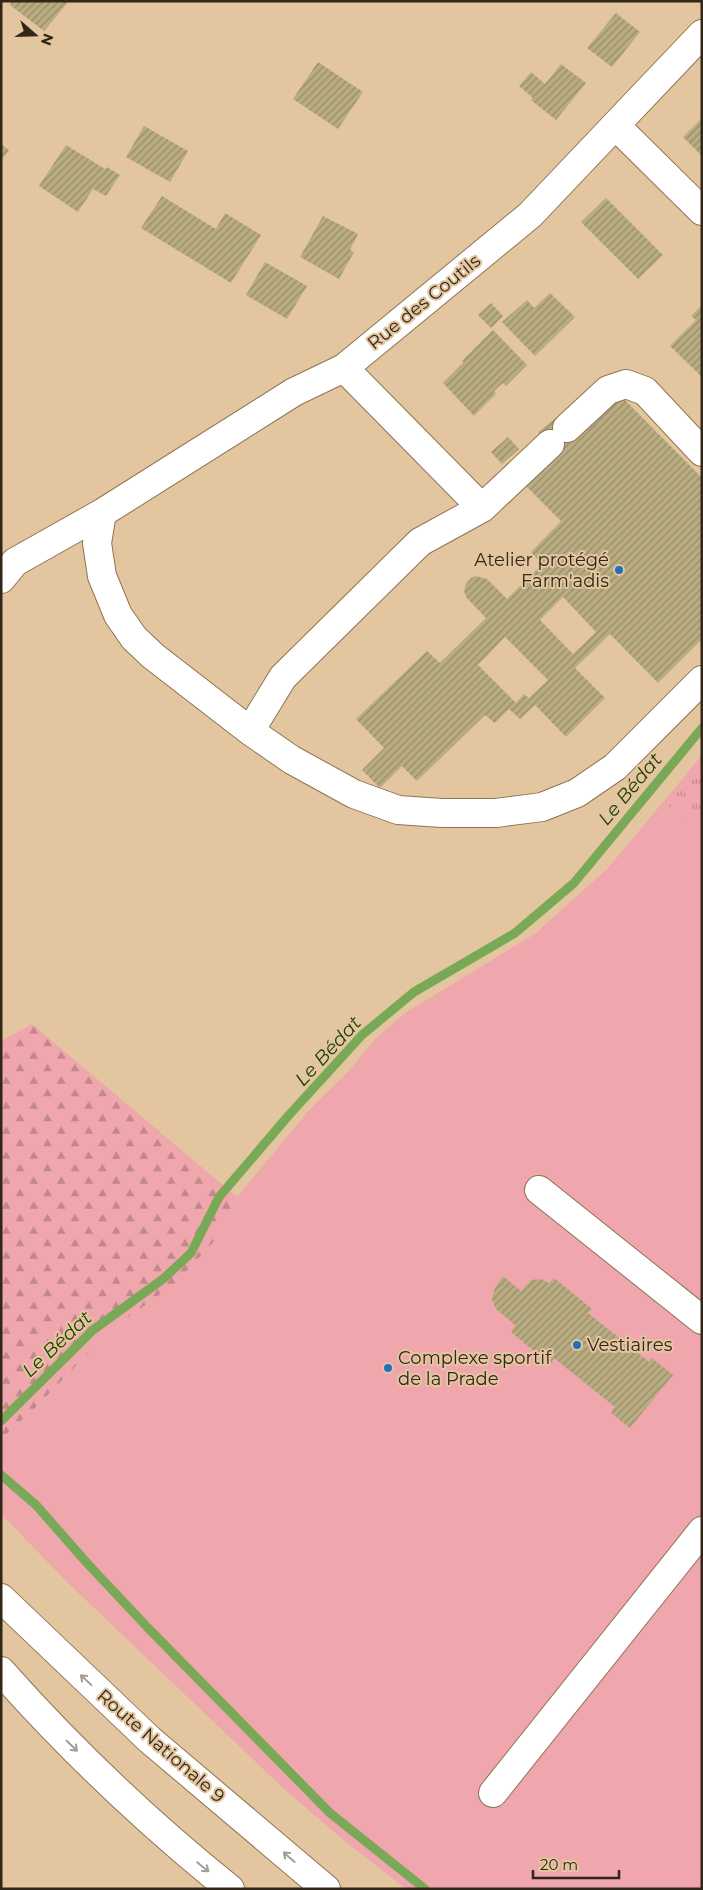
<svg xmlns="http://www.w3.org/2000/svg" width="703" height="1890" viewBox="0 0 703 1890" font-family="Montserrat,sans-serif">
  <defs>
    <pattern id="forest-firs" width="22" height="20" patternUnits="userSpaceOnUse" patternTransform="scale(1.25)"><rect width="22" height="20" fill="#efa6ac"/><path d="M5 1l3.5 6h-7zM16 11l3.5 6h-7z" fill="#c2878b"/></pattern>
    <pattern id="park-tufts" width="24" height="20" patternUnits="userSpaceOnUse" patternTransform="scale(1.25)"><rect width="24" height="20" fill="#efa6ac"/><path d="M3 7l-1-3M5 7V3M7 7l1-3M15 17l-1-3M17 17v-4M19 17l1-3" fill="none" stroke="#c2878b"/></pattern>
    <pattern id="building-hatch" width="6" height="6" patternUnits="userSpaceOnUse" patternTransform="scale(1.25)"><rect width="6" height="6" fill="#b9ac81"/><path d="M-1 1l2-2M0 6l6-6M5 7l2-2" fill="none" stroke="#978c69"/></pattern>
  </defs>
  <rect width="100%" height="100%" fill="#e3c6a0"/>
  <path fill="url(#forest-firs)" d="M32,1024L237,1197L220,1235L176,1283L111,1330L38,1405L1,1439V1041Z"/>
  <path fill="url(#park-tufts)" d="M702,755V831L663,802Z"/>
  <path fill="#efa6ac" d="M663,802L702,831V1889H406L341,1838L284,1789L68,1583L1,1514V1439L38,1405L111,1330L176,1283L220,1235L237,1197L311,1108L347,1073L375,1039L405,1013L536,933L608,868Z"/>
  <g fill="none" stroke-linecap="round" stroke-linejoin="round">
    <path stroke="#79a956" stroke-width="9" d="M1,1421L93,1330L163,1279L191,1253L219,1197L289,1115L362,1035L414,992L515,933L574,883L702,728
      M1,1475L36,1505L87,1563L149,1629L330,1813L425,1889"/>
  </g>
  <path fill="url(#building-hatch)" fill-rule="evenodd" d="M12,1H69L44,31L10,5Z
    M616,13L640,32L612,67L587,48Z
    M318,62L363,92L338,129L293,99Z
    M561,64L586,83L556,120L531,100L533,98L519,86L531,72L545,84Z
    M702,118V156L683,137Z
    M144,126L188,151L170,182L126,157Z
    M1,144L9,150L1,161Z
    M66,145L105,169L107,167L120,175L106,196L93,189L78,212L39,186Z
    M162,196L216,229L225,213L261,235L231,283L141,228Z
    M606,198L663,255L638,279L581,222Z
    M323,216L358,234L350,250L354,252L339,279L300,257Z
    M265,262L307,286L287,319L246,295Z
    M550,293L575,317L535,356L502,322L527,300L534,308Z
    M491,303L503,316L491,328L478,315Z
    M702,305V377L670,346L696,320L691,316Z
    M493,330L527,365L506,386L503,383L494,391L496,394L474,416L443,383L464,362L462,361Z
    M619,394L702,478V639L658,683L610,634L575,668L605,698L566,737L535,705L520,719L509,709L495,723L485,715L417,781L402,766L380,788L362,770L384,748L356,719L427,651L440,663L486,618L466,597L464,591L466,584L471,578L476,576L487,579L507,599L542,564L531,552L561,521L526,486L558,453L538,432L557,417L576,436ZM563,597L596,632L573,654L540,620ZM505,637L548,680L529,698L524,694L516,703L478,665Z
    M508,437L519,449L502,464L491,452Z
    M503,1276L521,1291L531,1280L541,1279L549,1283L554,1278L592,1309L588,1313L649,1362L652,1358L673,1375L630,1428L611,1413L615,1407L554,1358L550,1364L511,1332L516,1326L496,1309L492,1299L495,1288Z"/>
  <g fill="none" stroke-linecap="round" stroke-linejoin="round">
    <g stroke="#8f7451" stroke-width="30">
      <path id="minor" d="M616,126L702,211
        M567,428L608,390L626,384L645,391L702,452
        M482,508L550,444
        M102,513L97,543L102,576L118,615L134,638L153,656L250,731L283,677L420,542L482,508L344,368
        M1,579L15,562L102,513L294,392L344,368L530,215L702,34
        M250,731L292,760L354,794L398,810L442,813H496L542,807L577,793L615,767L702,680
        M539,1190L702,1320
        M493,1793L702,1531"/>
    </g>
    <g stroke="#8f7451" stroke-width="30">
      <path id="highway" d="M1,1598L150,1740L326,1889
        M1,1671C71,1750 148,1823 230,1889"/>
    </g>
    <use href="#minor" stroke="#fff" stroke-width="28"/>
    <use href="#highway" stroke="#fff" stroke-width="28"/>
  </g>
  <defs><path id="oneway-shaft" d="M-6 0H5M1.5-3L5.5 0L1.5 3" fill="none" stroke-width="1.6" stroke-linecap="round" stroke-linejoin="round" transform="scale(1.25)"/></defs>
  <g stroke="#a29d97">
    <use href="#oneway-shaft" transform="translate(86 1680) rotate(-137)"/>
    <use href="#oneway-shaft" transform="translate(72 1746) rotate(44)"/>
    <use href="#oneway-shaft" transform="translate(289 1857) rotate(-139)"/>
    <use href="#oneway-shaft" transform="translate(203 1867) rotate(39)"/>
  </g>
  <g fill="#236ebd" stroke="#e3c6a0" stroke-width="2">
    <circle cx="619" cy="570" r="5"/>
    <circle cx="577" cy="1345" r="5"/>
    <circle cx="388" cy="1368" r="5"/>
  </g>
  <g text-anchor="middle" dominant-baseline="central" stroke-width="4" stroke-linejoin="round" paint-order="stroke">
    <g font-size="18" fill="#312617" stroke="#e3c6a0">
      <text transform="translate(424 302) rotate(-39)">Rue des Coutils</text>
      <text transform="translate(161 1746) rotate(41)">Route Nationale 9</text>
    </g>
    <g font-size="18" fill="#312617" stroke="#e3c6a0" text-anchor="start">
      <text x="609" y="560" text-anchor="end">Atelier protégé<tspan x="609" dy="21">Farm'adis</tspan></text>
      <text x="587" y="1345">Vestiaires</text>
      <text x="398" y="1358">Complexe sportif<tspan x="398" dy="21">de la Prade</tspan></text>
    </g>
    <g font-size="19" font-style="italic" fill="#214002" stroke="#e3c6a0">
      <text transform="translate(630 789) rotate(-50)">Le Bédat</text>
      <text transform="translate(328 1051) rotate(-47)">Le Bédat</text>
      <text transform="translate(57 1344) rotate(-43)">Le Bédat</text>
    </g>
  </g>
  <rect width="703" height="1890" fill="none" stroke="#312617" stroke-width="5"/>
  <g transform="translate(35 35) rotate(110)" stroke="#e3c6a0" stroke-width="4" paint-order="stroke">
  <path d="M0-4L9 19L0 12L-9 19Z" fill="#312617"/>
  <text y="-8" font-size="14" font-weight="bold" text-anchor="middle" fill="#312617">N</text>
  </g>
  <path d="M533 1870v8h86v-8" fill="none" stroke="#312617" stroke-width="2.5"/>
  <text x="540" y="1870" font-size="15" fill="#312617" stroke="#e3c6a0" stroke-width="4" paint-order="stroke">20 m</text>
</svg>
